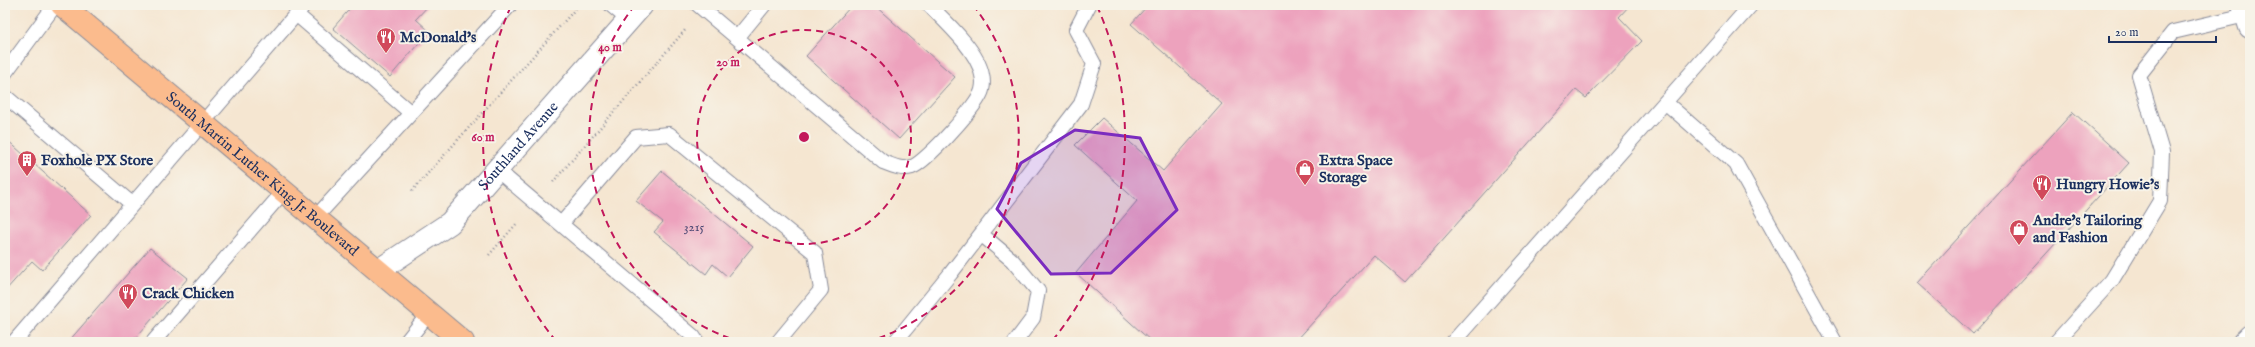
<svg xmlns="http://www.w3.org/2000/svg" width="2255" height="347" viewBox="0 0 2255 347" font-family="'IM FELL English',serif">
  <rect width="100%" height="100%" fill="#f7f3e8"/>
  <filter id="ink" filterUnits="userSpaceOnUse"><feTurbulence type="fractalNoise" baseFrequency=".025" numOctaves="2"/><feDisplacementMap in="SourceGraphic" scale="8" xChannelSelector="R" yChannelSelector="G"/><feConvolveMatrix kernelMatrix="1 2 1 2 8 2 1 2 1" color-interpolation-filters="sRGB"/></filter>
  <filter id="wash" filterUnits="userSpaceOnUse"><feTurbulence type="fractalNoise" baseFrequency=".012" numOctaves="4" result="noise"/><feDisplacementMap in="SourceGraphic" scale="16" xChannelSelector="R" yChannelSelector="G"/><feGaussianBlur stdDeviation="0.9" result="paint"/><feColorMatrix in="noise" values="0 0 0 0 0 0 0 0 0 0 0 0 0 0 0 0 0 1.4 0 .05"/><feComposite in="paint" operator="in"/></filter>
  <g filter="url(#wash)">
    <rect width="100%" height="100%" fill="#f5e6d1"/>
    <g id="blocks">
      <path fill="#eda2bd" d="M353,5H429L416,19L429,31L390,77L333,28Z
        M852,5H874L955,77L899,139L806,56Z
        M1148,5H1630L1619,17L1642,41L1586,98L1576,90L1405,282L1374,255L1295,342H1152L1076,273L1137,201L1075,145L1102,118L1163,171L1222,104L1131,24Z
        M2073,112L2129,163L1973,334L1917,283Z
        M5,138L91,215L42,270L32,261L5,291Z
        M662,171L753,246L728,277L713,264L706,274L654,232L663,222L636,201Z
        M150,248L188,278L132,342H68Z"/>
    </g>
  </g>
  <g filter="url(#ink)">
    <use href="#blocks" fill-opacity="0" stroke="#888a98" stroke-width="1"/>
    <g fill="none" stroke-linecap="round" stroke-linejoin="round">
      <g stroke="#888a98" stroke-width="16">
        <path id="service" d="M611,5L629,20
          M698,5L737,38L764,5
          M296,14L411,113
          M737,38L883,162C893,166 902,170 912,167C926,162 979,104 982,90C983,86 983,79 982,75C978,51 946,22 929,5
          M5,73L55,5
          M5,96L132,204
          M1665,102L1736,164L1835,342
          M497,170L693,336L697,342
          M316,217L510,5
          M562,223L636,137L669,134L815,253L821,290L778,342
          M981,234L1012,260L1038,291L1033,318L1015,342
          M14,342L304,5
          M153,342L284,191
          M406,342L429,313
          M895,342L951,273L1081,104L1094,64L1076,30L1089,5
          M1453,342L1751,5
          M2056,342L2112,280L2160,201L2162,152L2139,75L2173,32L2246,15"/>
      </g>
      <g stroke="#888a98" stroke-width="24">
        <g id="minor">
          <path id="s1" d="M379,270L450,223L642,5"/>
        </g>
      </g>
      <g stroke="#888a98" stroke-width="24">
        <path id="tertiary" d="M2243,5L2250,27
          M2244,342L2250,336"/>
      </g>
      <g stroke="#888a98" stroke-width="24">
        <g id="primary">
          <path id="s2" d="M62,5L463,342"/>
        </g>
      </g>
      <path stroke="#888a98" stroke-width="2.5" stroke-dasharray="1 3" stroke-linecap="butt" d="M553,182L686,29
        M412,191L579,5
        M489,255L518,222"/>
      <use href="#service" stroke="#fff" stroke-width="14"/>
      <use href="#minor" stroke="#fff" stroke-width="22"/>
      <use href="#tertiary" stroke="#fff" stroke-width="22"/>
      <use href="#primary" stroke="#fbbb8d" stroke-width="22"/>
    </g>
  </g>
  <path fill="#7b2cbf" fill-opacity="0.2" stroke="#7b2cbf" stroke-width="3" stroke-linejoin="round" d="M1075,130L1140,138L1177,210L1111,273L1051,274L997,209L1021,163Z"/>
  <g fill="none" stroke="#c2185b" stroke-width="2" stroke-dasharray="7 5">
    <circle cx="804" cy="137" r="107"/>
    <path d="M741 342A214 214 0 0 1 635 5M973 5A214 214 0 0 1 867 342"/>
    <path d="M556 341A321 321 0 0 1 511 6M1097 6A321 321 0 0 1 1052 341"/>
  </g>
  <defs>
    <g id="restaurant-pin" transform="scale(1)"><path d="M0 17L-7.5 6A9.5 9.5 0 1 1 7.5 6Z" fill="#d1495b" stroke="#f7f3e8"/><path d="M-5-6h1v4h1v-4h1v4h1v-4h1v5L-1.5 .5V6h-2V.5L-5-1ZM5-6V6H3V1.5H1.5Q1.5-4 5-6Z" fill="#fff"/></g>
    <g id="building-pin" transform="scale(1)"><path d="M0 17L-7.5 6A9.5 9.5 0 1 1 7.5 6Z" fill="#d1495b" stroke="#f7f3e8"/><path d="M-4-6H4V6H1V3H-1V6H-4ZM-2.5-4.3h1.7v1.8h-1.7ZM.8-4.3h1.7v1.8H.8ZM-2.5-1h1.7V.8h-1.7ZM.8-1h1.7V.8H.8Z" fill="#fff"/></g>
    <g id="shop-pin" transform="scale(1)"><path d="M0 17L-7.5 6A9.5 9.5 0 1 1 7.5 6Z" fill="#d1495b" stroke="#f7f3e8"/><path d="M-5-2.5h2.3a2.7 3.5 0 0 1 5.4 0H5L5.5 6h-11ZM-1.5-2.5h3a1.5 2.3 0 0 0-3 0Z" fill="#fff"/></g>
  </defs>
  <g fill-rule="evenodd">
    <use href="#restaurant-pin" x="386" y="37"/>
    <use href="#building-pin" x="27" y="160"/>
    <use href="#shop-pin" x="1305" y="169"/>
    <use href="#restaurant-pin" x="2042" y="184"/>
    <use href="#shop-pin" x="2019" y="229"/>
    <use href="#restaurant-pin" x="128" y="293"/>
  </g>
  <g text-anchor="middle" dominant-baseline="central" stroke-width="4" stroke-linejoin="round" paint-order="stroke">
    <g font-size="13" fill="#504c76">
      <text x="694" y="227">3215</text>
    </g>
    <g font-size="15" font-weight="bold" fill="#1b2f5e" stroke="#f7f3e8" text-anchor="start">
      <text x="400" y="37">McDonald's</text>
      <text x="41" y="160">Foxhole PX Store</text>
      <text x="1319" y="160">Extra Space<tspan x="1319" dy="17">Storage</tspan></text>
      <text x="2056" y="184">Hungry Howie's</text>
      <text x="2033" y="220">Andre's Tailoring<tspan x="2033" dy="17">and Fashion</tspan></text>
      <text x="142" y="293">Crack Chicken</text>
    </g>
    <g font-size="15" fill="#1b2f5e" stroke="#f7f3e8">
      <text stroke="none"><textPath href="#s1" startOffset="188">Southland Avenue</textPath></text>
      <text stroke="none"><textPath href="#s2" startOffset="262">South Martin Luther King Jr Boulevard</textPath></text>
    </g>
  </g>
  <circle cx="804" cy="137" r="6" fill="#c2185b" stroke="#f7f3e8" stroke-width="2"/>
  <g font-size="12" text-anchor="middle" font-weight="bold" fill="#c2185b" stroke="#f7f3e8" stroke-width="4" stroke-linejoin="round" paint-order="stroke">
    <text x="610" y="51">40 m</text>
    <text x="728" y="66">20 m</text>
    <text x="483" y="141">60 m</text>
  </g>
  <rect width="2255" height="347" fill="none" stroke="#f7f3e8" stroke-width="20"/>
  <path d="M2109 36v6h107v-6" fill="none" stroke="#1b2f5e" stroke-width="2"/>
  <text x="2115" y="36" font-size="12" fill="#1b2f5e" stroke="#f7f3e8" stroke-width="3" paint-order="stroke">20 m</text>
</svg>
